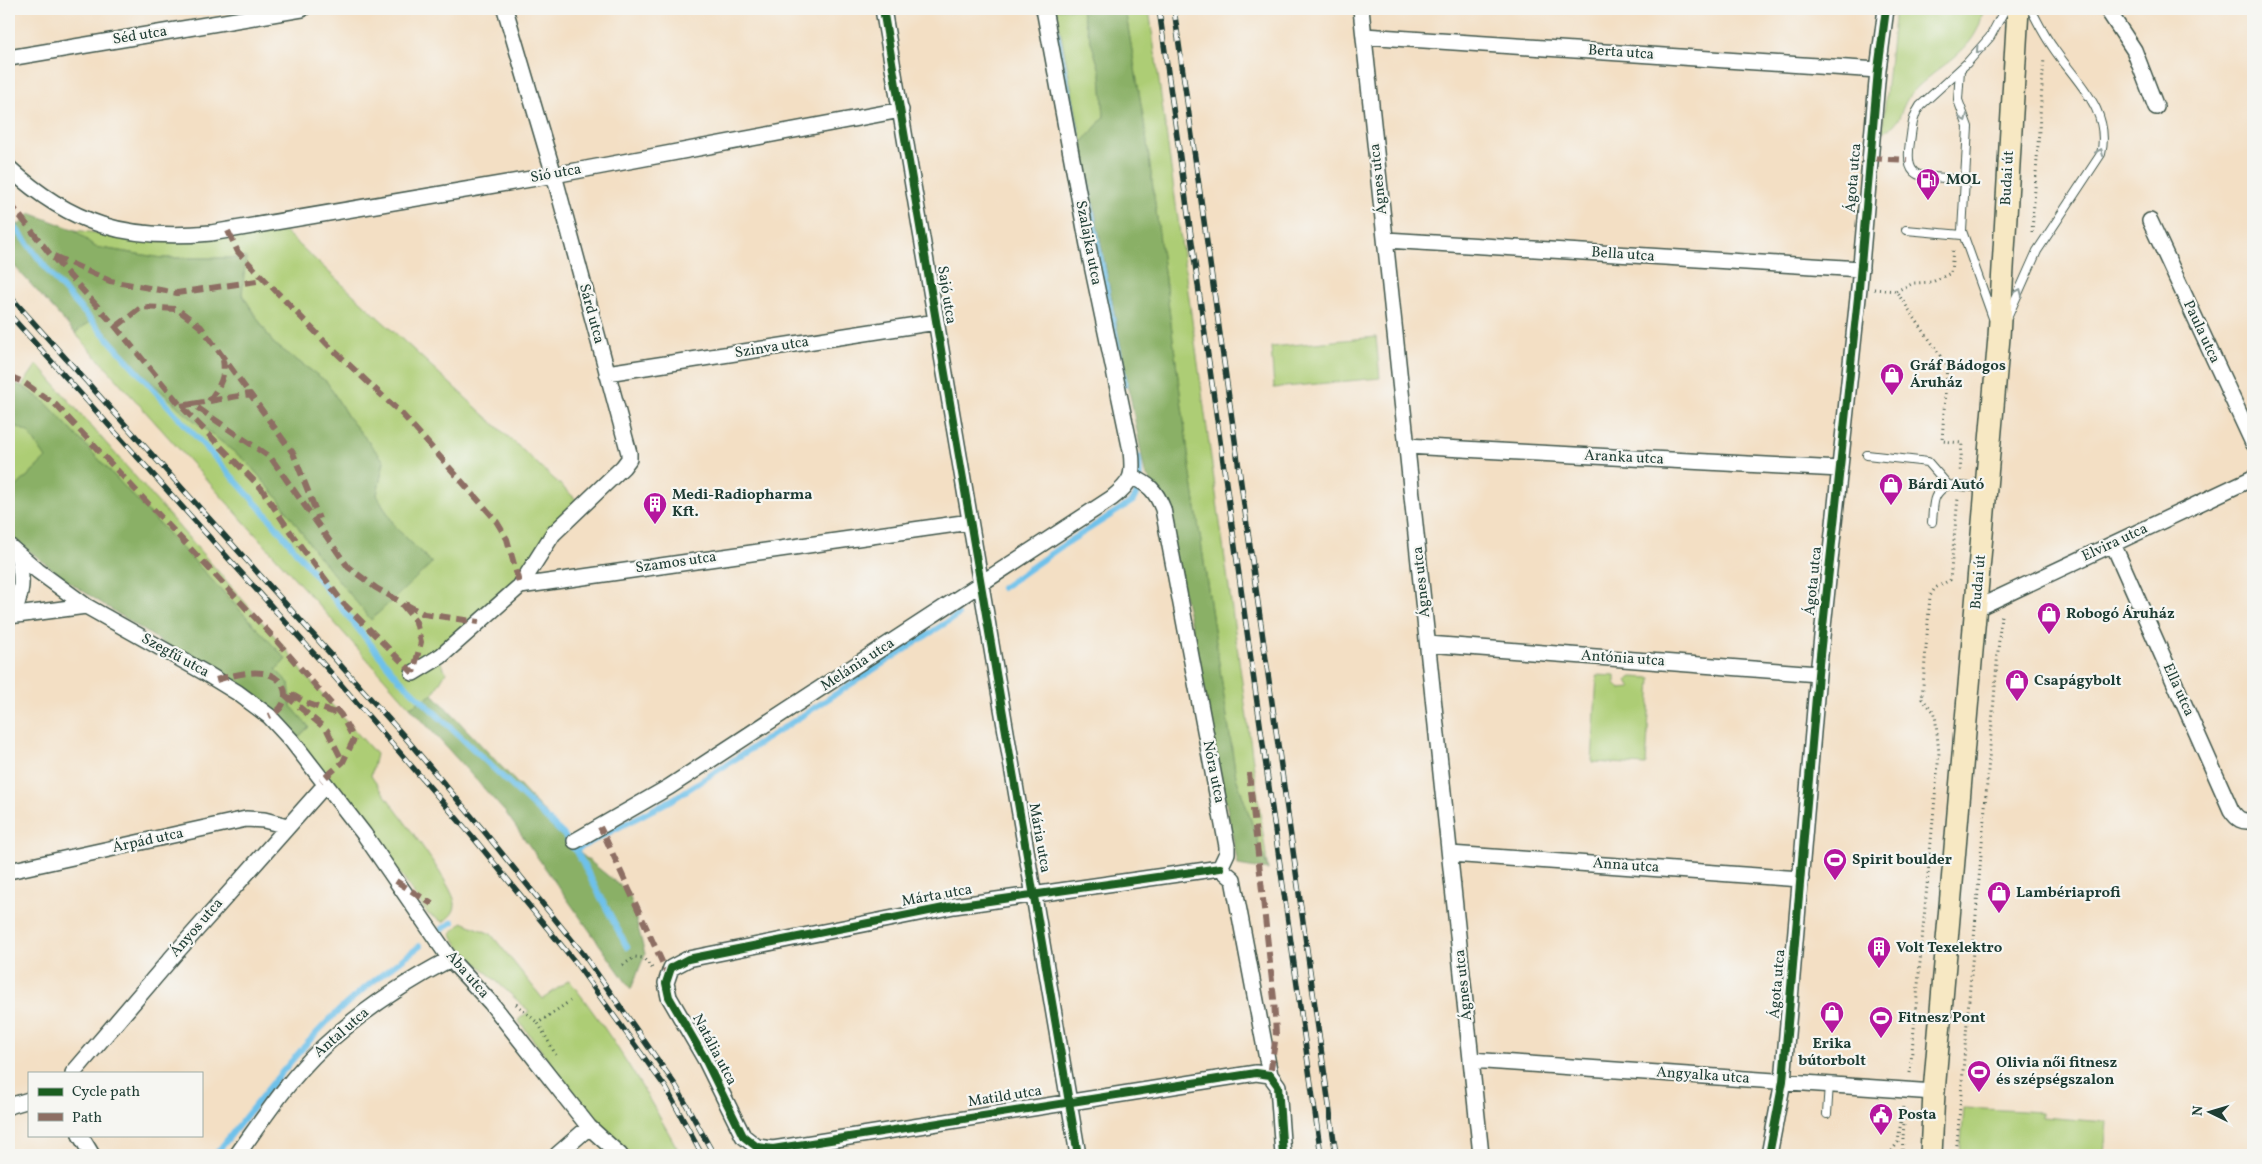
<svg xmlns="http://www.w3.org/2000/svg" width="2262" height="1164" viewBox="0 0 2262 1164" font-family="Vollkorn,serif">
  <rect width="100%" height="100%" fill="#f6f6f2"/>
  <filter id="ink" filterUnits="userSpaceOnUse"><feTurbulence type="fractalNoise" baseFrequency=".02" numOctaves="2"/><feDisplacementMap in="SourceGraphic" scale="10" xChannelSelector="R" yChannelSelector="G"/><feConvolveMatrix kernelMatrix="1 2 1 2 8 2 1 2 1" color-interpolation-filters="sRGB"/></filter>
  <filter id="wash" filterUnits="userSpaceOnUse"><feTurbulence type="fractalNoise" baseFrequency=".0096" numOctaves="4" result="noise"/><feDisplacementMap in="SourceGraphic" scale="20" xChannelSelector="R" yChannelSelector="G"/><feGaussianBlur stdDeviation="1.12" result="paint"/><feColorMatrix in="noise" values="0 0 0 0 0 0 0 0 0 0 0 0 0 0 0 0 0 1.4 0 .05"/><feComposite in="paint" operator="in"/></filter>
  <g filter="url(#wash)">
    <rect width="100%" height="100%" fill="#f3dfc4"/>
    <path fill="#adcd75" stroke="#668554" d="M1056,9H1081L1101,74L1104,117L1082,143Z
      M1125,9H1149L1268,870L1236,777L1191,475L1145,128Z
      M1895,9H1983C1979,52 1936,65 1911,94C1898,110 1904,123 1882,132Z
      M282,229L578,501L514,584L437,655L446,672L433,694L410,707L75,333L92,319L136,368L186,414L247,462L277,497L432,563L396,528L377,495L384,461L348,417L327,382L273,343L242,294L245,258H162L95,247L75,230L132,238L184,242Z
      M1376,337L1380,378L1274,388L1271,347Z
      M37,364L290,654L305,675L376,754L371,776C385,796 456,887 455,904C455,913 449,917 443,922L428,914L376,839L296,739L309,727L291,706L289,683L276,670L286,659L46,403L22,386Z
      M9,423L28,432L46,458L9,494Z
      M1597,675L1615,676V683L1620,689L1631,688L1627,680L1632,677L1651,678L1646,765L1592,762Z
      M462,922L491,934L543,999L569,980C612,1034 647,1094 681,1155H632L594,1120L518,1020L529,1011L459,947L451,934Z
      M1964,1108L2042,1112V1117L2107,1122L2104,1155H1960Z"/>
    <path fill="#8ab066" stroke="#54764d" d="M1081,9H1125L1145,128L1191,475L1236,777L1268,870L1238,865L1193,633L1159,493L1145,473L1082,143L1104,117L1101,74Z
      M30,213L75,230L95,247L162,258H246L242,294L273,343L327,382L348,417L384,461L377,495L396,528L432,563L371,620L316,553L277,497L247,462L186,414L136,368L93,319L75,333L9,260V220L19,225Z
      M9,381L22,386L46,403L286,659L276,670L289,683L291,706L309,727L296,739L154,637L69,582L9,535V494L46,458L28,432L9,423Z
      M433,694L565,834L581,854L629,893L645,954L631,989L506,813L410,707Z"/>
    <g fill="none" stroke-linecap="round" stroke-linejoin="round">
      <path stroke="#6ec1ea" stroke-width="6" d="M1052,9L1125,385
        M9,219L55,280L271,520L396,676L564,835L579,856L627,947
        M1002,588L1059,548L1133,501C1141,487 1141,473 1138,457
        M575,850L675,798L958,615
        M442,929L453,922
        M215,1155C252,1109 287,1063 328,1021C356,993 389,969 420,946"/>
    </g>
  </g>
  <g filter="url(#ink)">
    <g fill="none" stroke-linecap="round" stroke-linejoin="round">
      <g stroke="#3f554a" stroke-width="10">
        <path id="lane" d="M1960,70L1958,100L1968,127L1962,231L1993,318
          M1965,183C1934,169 1902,192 1910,142C1912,129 1912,117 1920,106L1967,63L1990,37L2005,9
          M1906,230L1962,235
          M2008,316L2037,251L2101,154C2112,109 2074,80 2052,46C2044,35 2037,21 2031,9
          M1867,455L1928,462L1948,485L1984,488
          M1932,522C1934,504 1931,494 1948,485
          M1827,1114L1829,1084"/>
      </g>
      <g stroke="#3f554a" stroke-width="18">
        <path id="street" d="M505,9L554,175L629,453V459L623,467L553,534L520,586
          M883,9L1078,1155
          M1361,9L1481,1155
          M2107,9L2134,50L2156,107
          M1364,36L1878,70
          M9,58L302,9
          M9,168C71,225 127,241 211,233L554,175L901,110
          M2150,221L2253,443
          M1386,240L1861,269
          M607,373L936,322
          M1407,446L1840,469
          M1132,477C1149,484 1156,491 1163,509L1227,846V853L1220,868
          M2113,544L2231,810C2237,819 2242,823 2253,820
          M9,546L38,571L86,606L207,674L238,693L269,716L292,741L364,834L450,959L491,1003L589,1127L620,1155
          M1977,608L2253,478
          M9,616L86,606
          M11,616C23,595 23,579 18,556
          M1428,644L1818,674
          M413,673L441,656L520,586L970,522
          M575,841L669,787L1112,498C1132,482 1134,476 1131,451L1090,256L1044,9
          M1450,854L1801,879
          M1220,868L954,906L688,959L671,968L666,983L669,997L705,1059L743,1136L757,1147L773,1149L1256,1073L1270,1075L1278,1086L1283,1155
          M1220,868L1233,879L1270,1075
          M9,871L246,819L264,820L287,826
          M1471,1060L1934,1092
          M73,1073L174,955L325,785
          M9,1106L29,1100
          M80,1135L92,1155
          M237,1155C263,1119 289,1079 322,1048C360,1012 404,983 450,959
          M557,1155L589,1127
          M1769,1155L1783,1081L1818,674L1859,288L1878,70L1886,9"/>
      </g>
      <g stroke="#3f554a" stroke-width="24">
        <path id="secondary" d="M1931,1155L1934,1092L1999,337L2018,9"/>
      </g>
      <path stroke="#3f554a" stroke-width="3" stroke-dasharray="1 4" stroke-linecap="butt" d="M2032,232L2044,58
        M1874,289L1896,291L1947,365L1942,441L1962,443L1960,474
        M1896,291L1914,283L1932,282L1951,273L1953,248
        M623,965L635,957L643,958L653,969
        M516,1004L538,1023
        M556,1055L538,1023L570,1001
        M1910,1073L1939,753L1935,713L1922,699L1930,596L1935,588L1950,580L1958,498
        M1889,1155L1898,1142L1903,1106
        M1902,1155L1905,1106
        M1956,1155L2001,615"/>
      <use href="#lane" stroke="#fff" stroke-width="8"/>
      <use href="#street" stroke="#fff" stroke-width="15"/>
      <use href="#secondary" stroke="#f7e8c3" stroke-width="21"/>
      <g stroke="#1f3d34" stroke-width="5.5">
        <path id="rail" d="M1159,9L1321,1155
          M1174,9L1336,1155
          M9,295L404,736L483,830L584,955L676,1086L714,1155
          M9,314L325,666L472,836L575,962L666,1088L702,1155"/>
      </g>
      <use href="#rail" stroke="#f6f6f2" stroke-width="4" stroke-dasharray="11" stroke-linecap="butt"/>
      <path stroke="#8d6e63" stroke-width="6" stroke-dasharray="12 6" stroke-linecap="butt" d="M1870,158L1907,160
        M9,202L50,254L116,327L181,406L261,488L293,536L344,604L413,673
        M228,231L238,252L329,346L402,414L495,519L507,539L520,586
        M54,256L110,281L177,293L264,280
        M116,327L142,307L177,309L201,327L250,394
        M9,376L23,382L56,405L275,639L341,715L354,739L343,762L321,781
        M209,401C219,387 226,377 223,360
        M192,404L250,394L293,453L319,519
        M181,406L192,404L271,458L348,567L376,588L399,601L409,613L416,622L421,642L413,673
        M405,604L424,614L479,622
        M216,680C231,676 247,671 263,673C288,676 294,706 269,716
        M291,694L306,703L341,715
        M285,695L327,730L343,762
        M1249,773L1274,999L1276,1035L1270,1075
        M600,827L603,833
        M605,837L668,975
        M396,881L432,904"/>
      <g stroke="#f6f6f2" stroke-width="11">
        <path id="cycleway" d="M883,9L1078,1155
          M1220,868L954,906L688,959L671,968L666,983L669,997L705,1059L743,1136L757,1147L773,1149L1256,1073L1270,1075L1278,1086L1283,1155
          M1769,1155L1783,1081L1818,674L1859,288L1878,70L1886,9"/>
      </g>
      <use href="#cycleway" stroke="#1b5e20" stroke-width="8"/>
    </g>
    <defs><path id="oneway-chevron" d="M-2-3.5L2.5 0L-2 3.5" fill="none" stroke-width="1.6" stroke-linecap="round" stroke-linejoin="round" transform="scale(1.25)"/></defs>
    <g stroke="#8f9e9a">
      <use href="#oneway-chevron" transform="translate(1979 50) rotate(132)"/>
      <use href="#oneway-chevron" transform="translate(1964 118) rotate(67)"/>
      <use href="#oneway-chevron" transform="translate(2100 152) rotate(-67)"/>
      <use href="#oneway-chevron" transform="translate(2019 292) rotate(-66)"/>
    </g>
  </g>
  <defs>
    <g id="fuel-pin" transform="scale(1.25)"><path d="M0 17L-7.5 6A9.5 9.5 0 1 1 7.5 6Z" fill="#b5179e" stroke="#f6f6f2"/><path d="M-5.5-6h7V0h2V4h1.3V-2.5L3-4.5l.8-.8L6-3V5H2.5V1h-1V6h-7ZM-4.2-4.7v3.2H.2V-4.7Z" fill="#fff"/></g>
    <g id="shop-pin" transform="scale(1.25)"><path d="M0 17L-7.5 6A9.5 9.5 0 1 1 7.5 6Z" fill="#b5179e" stroke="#f6f6f2"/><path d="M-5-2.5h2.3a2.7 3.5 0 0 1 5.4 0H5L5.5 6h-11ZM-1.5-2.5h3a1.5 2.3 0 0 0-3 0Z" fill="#fff"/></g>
    <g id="building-pin" transform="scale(1.25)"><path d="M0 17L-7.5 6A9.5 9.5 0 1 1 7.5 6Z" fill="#b5179e" stroke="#f6f6f2"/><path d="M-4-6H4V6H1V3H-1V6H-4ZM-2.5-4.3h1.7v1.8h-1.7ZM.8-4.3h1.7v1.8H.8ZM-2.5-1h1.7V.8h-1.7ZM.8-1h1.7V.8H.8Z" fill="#fff"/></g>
    <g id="stadium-pin" transform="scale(1.25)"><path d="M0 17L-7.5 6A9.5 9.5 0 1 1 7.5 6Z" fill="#b5179e" stroke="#f6f6f2"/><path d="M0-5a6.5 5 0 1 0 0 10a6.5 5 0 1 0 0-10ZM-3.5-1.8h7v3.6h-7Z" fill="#fff"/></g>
    <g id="civic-pin" transform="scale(1.25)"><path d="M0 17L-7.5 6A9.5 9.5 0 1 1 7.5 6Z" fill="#b5179e" stroke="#f6f6f2"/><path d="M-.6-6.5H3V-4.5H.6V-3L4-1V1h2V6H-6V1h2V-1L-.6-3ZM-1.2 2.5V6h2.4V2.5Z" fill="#fff"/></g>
  </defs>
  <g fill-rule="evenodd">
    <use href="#fuel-pin" x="1928" y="180"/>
    <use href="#shop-pin" x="1892" y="375"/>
    <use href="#shop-pin" x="1891" y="485"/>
    <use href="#building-pin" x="655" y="504"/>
    <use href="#shop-pin" x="2049" y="614"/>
    <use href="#shop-pin" x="2017" y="681"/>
    <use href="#stadium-pin" x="1835" y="860"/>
    <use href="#shop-pin" x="1999" y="893"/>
    <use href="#building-pin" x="1879" y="948"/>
    <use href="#shop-pin" x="1832" y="1013"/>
    <use href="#stadium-pin" x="1881" y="1018"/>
    <use href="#stadium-pin" x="1979" y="1072"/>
    <use href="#civic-pin" x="1881" y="1115"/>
  </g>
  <g text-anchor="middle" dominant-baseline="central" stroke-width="4.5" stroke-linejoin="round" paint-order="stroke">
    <g font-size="15" fill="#1f3d34" stroke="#f6f6f2">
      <text transform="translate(140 36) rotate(-9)">Séd utca</text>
      <text transform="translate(1621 53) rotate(4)">Berta utca</text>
      <text transform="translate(556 174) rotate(-10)">Sió utca</text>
      <text transform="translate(1854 178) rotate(-85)">Ágota utca</text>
      <text transform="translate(2008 178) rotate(-87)">Budai út</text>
      <text transform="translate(1379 179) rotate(-96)">Ágnes utca</text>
      <text transform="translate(1088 243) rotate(79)">Szalajka utca</text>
      <text transform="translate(1623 255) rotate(4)">Bella utca</text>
      <text transform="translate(946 295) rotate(81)">Sajó utca</text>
      <text transform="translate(591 314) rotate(75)">Sárd utca</text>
      <text transform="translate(2201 332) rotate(65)">Paula utca</text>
      <text transform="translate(772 348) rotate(-9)">Szinva utca</text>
      <text transform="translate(1624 458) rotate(3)">Aranka utca</text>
      <text transform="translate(2115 543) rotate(-25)">Elvira utca</text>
      <text transform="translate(676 563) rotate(-8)">Szamos utca</text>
      <text transform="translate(1814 581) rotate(-84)">Ágota utca</text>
      <text transform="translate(1422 582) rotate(-96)">Ágnes utca</text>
      <text transform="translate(1979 582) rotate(-85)">Budai út</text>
      <text transform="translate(175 656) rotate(29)">Szegfű utca</text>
      <text transform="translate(1623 659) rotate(4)">Antónia utca</text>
      <text transform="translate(858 665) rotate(-33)">Melánia utca</text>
      <text transform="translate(2178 690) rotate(66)">Ella utca</text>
      <text transform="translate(1213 772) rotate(79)">Nóra utca</text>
      <text transform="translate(1039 838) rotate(80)">Mária utca</text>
      <text transform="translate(148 841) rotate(-12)">Árpád utca</text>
      <text transform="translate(1626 866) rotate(4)">Anna utca</text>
      <text transform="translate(937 896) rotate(-10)">Márta utca</text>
      <text transform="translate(197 928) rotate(-49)">Ányos utca</text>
      <text transform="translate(467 975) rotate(49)">Aba utca</text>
      <text transform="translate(1778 984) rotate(-85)">Ágota utca</text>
      <text transform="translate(1464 985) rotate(-96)">Ágnes utca</text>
      <text transform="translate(342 1033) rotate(-41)">Antal utca</text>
      <text transform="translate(714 1050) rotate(62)">Natália utca</text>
      <text transform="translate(1703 1076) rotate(4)">Angyalka utca</text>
      <text transform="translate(1005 1097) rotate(-9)">Matild utca</text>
    </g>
    <g font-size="15" font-weight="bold" fill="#1f3d34" stroke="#f6f6f2" text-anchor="start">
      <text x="1946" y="180">MOL</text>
      <text x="1910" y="366">Gráf Bádogos<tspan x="1910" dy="17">Áruház</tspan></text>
      <text x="1908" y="485">Bárdi Autó</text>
      <text x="672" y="495">Medi-Radiopharma<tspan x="672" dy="17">Kft.</tspan></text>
      <text x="2066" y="614">Robogó Áruház</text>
      <text x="2034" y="681">Csapágybolt</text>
      <text x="1852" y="860">Spirit boulder</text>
      <text x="2016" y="893">Lambériaprofi</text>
      <text x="1896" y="948">Volt Texelektro</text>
      <text x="1898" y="1018">Fitnesz Pont</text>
      <text x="1832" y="1044" text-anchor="middle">Erika<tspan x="1832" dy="17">bútorbolt</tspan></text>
      <text x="1996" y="1063">Olivia női fitnesz<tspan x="1996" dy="17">és szépségszalon</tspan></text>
      <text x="1898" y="1115">Posta</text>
    </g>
  </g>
  <rect width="2262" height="1164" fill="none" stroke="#f6f6f2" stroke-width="30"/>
  <rect x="28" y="1072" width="175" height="65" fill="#f6f6f2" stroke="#a0aca6"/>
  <rect x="38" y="1088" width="25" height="8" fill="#1b5e20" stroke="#a0aca6"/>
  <text x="72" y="1096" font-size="15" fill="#1f3d34">Cycle path</text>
  <rect x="38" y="1113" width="25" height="8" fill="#8d6e63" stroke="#a0aca6"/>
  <text x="72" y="1122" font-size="15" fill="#1f3d34">Path</text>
  <g transform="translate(2210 1112) rotate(275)" stroke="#f6f6f2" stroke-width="4" paint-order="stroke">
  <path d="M0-4L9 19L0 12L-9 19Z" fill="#1f3d34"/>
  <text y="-8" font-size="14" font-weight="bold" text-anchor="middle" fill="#1f3d34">N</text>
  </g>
</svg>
